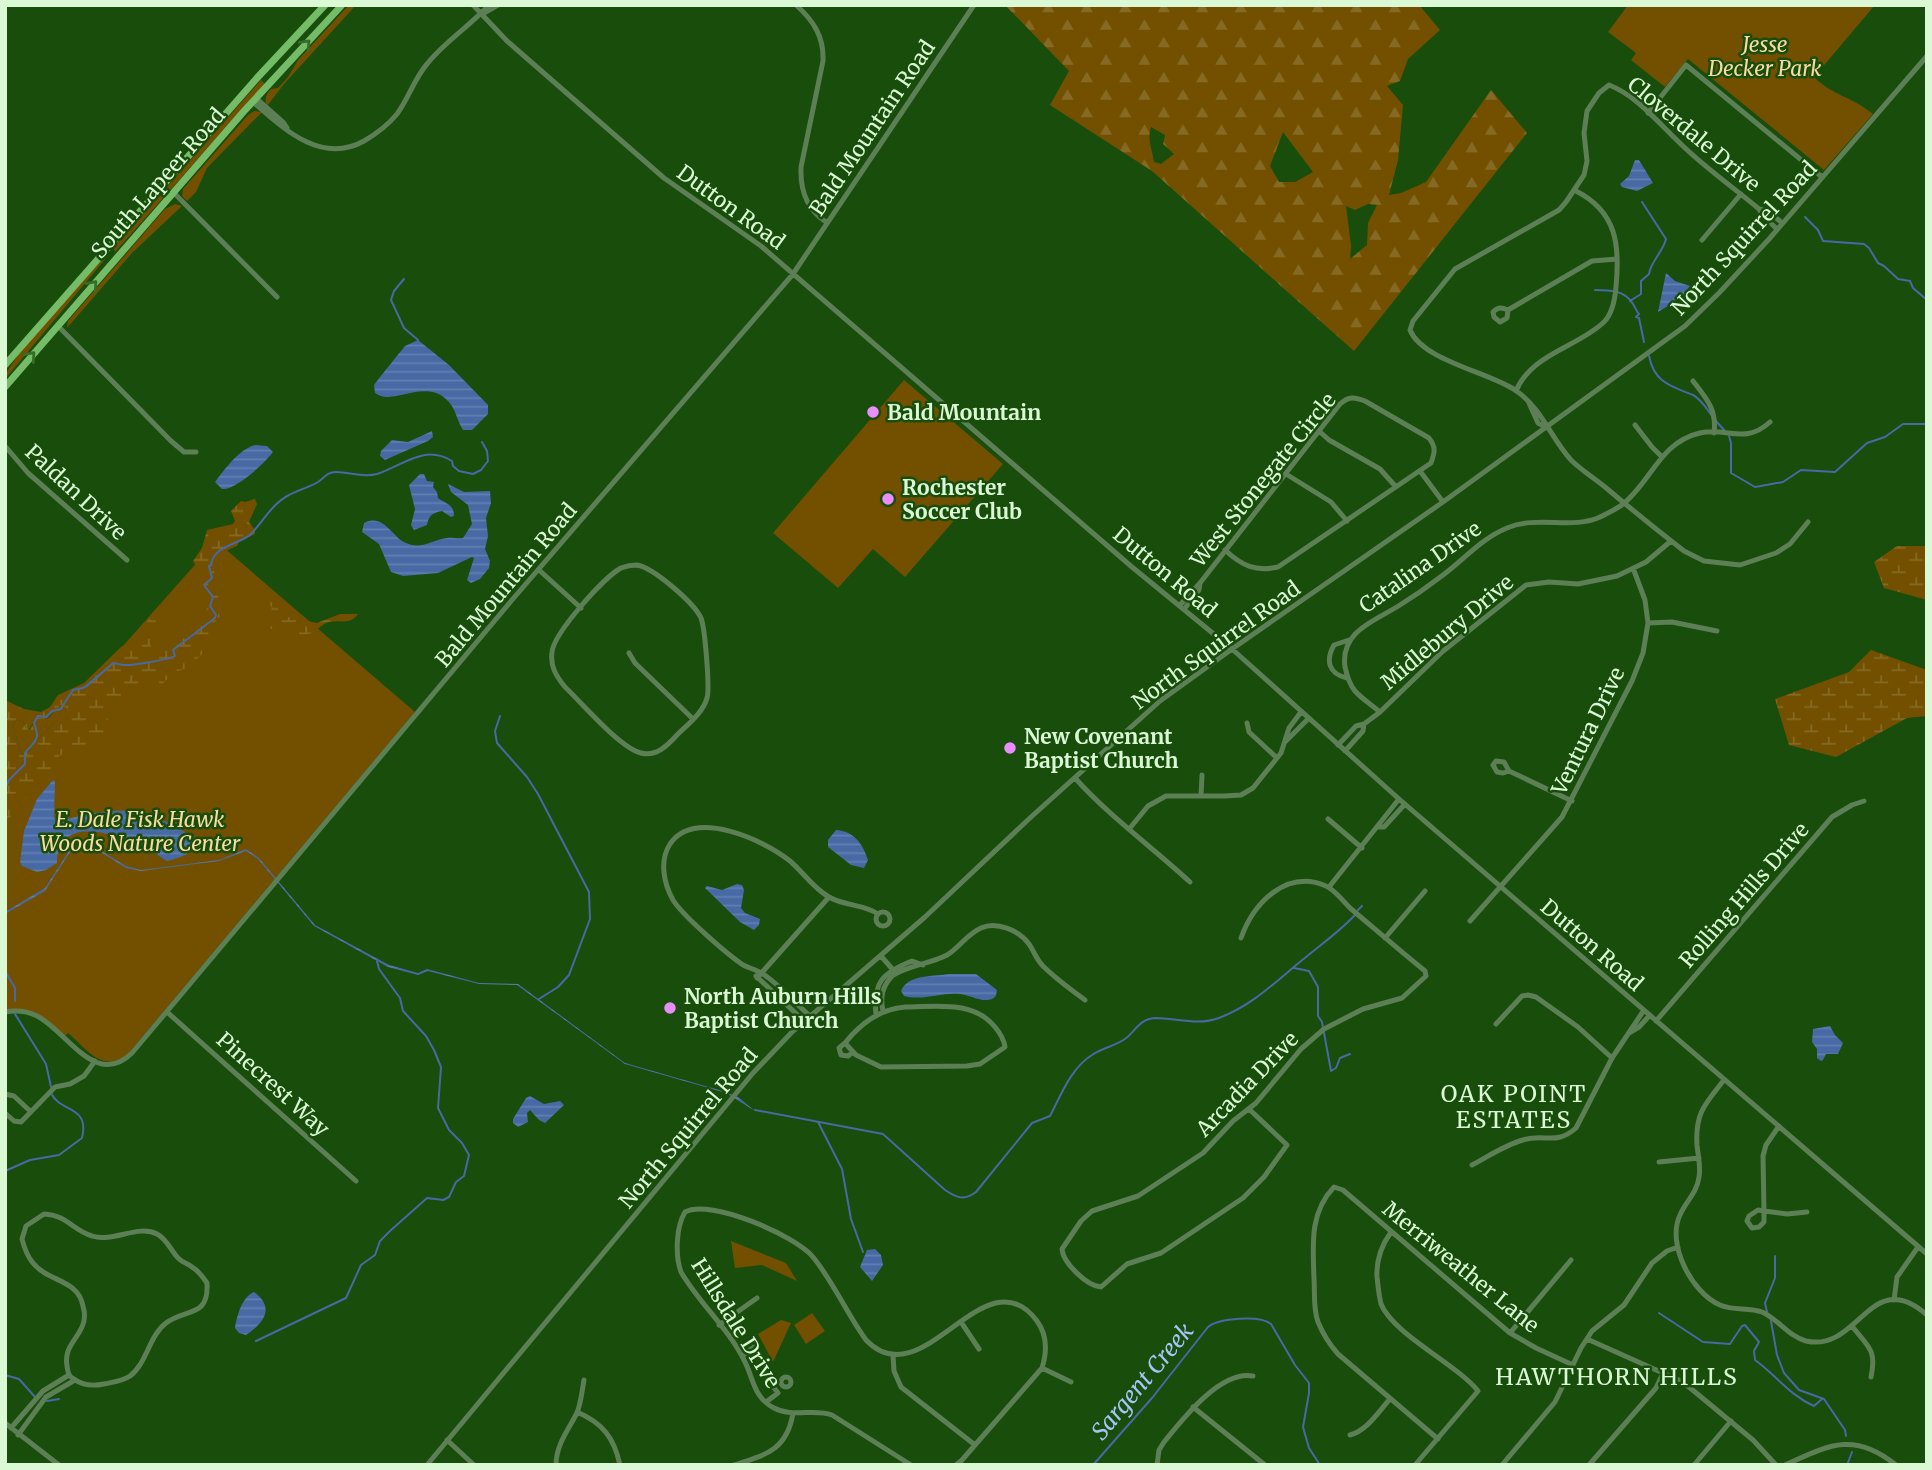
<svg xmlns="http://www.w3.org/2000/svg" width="1932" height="1470" viewBox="0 0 1932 1470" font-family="Merriweather,serif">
  <defs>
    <pattern id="forest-firs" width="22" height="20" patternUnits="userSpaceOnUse" patternTransform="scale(1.75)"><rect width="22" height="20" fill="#725000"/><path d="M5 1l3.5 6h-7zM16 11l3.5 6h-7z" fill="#866a24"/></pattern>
    <pattern id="wetland-marsh" width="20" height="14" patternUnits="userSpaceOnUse" patternTransform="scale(1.75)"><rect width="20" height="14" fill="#725000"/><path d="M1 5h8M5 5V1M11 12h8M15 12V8" fill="none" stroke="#866a24"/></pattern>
    <pattern id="water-rules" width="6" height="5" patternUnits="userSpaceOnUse" patternTransform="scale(1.75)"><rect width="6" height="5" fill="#4769a4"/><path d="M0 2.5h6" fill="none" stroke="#617fb0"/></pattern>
  </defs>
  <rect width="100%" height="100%" fill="#184d0c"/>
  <path fill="#725000" d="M349,5H356L284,84L267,106C264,99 266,94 271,89L278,88L288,77L298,60Z
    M1628,5H1875L1814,77C1830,94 1854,98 1873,114L1824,170L1688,59L1665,87L1631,60L1636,53L1608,32Z
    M261,80L265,84L115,252L113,248Z
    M254,111L262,112L207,168L196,192L187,201L182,196L183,189L248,115Z
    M175,204L182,206L132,253L67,328L68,321L165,209Z
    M106,256L107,257L5,379C5,362 89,274 106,256Z
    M904,380L1003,464L905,577L873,549L838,588L773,533Z
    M216,541L415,712L127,1055C101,1073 87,1049 68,1033L65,1036C46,1018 32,1007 5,1010V779Z
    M731,1241L786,1263L797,1281L762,1265L735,1268Z
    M812,1313L825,1331L806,1344L794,1325Z
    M781,1320L791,1323L773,1362L758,1334Z"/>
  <path fill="url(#forest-firs)" fill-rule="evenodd" d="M1005,5H1419L1440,30L1408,59L1400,81L1387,86L1403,105L1398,160L1389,195L1401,193L1426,182L1491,90L1527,133L1354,351L1152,171L1050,105L1069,71ZM1151,127L1165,135L1163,144L1174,154L1161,164L1154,162C1152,147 1147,142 1151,127ZM1283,132L1313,172L1295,182H1279L1270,166ZM1368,204L1377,205L1368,223L1367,245L1350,259L1351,246L1346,206L1355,210Z
    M59,705L66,708L64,716L54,723L38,739L39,745L22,755L13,725L16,720L23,721L26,728L30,730L35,720L49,718Z"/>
  <path fill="url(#wetland-marsh)" fill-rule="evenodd" d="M255,499L257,504L249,522L255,530V534L239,542L237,546C223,551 214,559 214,576C214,582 218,587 218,593C218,602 218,608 220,616L209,629L212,644L210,647L187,668L175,672L162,684L148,681L127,689L121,702L107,714L110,731L104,740L85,749L69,750L58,757L55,771L50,774L41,773L28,798L19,799L12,816L5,820V700L24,709L41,712L50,707L58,695L84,683L121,647L134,641L149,619L158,612H164V615C157,620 150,643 151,651L163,648L176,637L193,633V621L204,614L209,604L202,576L193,561L202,548L207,530L233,524L235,521L231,511L241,501L245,502ZM60,705L66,708L64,716L54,723L38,739V746L22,755L13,725L16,720L23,721L28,731L35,720L48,718Z
    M1897,546H1927V600L1884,588L1874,562Z
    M265,586L268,587L278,608L288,617L317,623L340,614H358C349,626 341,619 329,622C322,624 320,628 315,631C299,640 276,636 264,623L272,608L261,587Z
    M1871,650L1927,670V716L1907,718L1836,757L1789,745L1775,699L1849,672Z"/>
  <path fill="url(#water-rules)" d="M1635,160H1639L1653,183L1637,191L1622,187L1620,184L1629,176Z
    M1666,273L1675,281L1690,286L1681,298L1658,312Z
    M418,340L449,365L488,405V414L472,430H463C457,421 456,409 448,401C425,377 393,407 375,393L374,385L380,377L405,346Z
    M432,431L433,437L428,441L385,460L380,456L381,451L392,440L408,442Z
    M255,445L267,446L273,452C265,463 235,491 222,489L215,482C225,469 238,450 255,445Z
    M420,474H424L427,481L434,482L433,487L437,492L438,498C446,504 454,504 454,516L451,517L442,511C432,513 429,515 427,525L414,530L411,525L415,509L409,485Z
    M448,484L464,492L490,491L491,503L486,518L488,536L485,549L490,561L489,568L480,579L471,583L467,580L474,558L472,557L438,573L403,576L391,572L379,544L362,532L364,523C383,513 392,536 404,542C421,551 431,540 447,538C452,537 457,539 463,538L472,524L468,505L451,492Z
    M53,780L55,782L54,817L57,822C115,806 141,804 195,838L197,842C194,854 178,858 167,861C159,857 153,850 144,846C116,834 57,814 57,863L46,870L37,872L22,866L20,862L24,831L37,799Z
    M836,830C854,831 863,844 868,860L864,868L851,865L828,847V840Z
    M82,844L100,850L126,866L141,870L219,860L246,849L259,858L315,925L389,965L418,973L427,969L479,983L518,984L625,1063L726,1092L738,1097L755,1111L726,1093L625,1064L517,985L479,984L428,971L418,975L388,967L314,926L258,859L246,851L219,861L141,871L126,868L99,851L83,846L70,852L45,891L5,914V912L45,888L69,851Z
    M737,884L742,885L744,890L741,908L745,913L760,919L759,925L754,930L740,922L705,888L707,886L722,890Z
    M948,974H976L997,990C996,994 997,996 992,999C983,1003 969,995 960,994C941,992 924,1001 904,996L901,991C908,974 932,977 948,974Z
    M1830,1026L1835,1035L1843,1043L1838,1054H1826L1823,1060L1821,1061L1817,1058V1049L1812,1042L1813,1029Z
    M530,1096L544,1104L560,1101L564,1105L545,1123L539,1120L530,1110L527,1113L528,1122L518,1127L513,1123V1119L526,1098Z
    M875,1249L881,1255L883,1265L872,1281L860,1267L867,1250Z
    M254,1292C276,1308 263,1324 246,1335L239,1333L235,1328C237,1315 242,1297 254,1292Z"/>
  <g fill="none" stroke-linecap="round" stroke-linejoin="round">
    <path stroke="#4769a4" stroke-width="2" d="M1805,217L1818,230L1823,241L1864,244L1869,248L1878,263L1884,266L1898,279L1910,281L1913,288L1927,300
      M404,279L394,291L391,300L404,328L418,340
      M1595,290C1609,290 1625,290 1633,304C1635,307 1636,311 1639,314L1636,317L1639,318L1644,342
      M1630,301L1641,294V281L1649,274C1651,261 1663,252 1666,239L1642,202
      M1649,356C1654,382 1670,386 1693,395C1701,399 1707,409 1712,416
      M1715,420L1725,431
      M1729,436L1731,443V473L1755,487L1783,482L1801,470L1835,472L1867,443L1885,437L1903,424H1927
      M500,716L495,731L497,743L527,777L538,794L589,892L590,919L569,975L558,987L539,999
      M5,789L9,780L25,764V753C35,740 41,741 34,723L38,716L46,717L52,711L61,709C62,707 71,693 73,690C77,689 81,689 85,687C87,686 111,665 113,663C117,663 120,665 124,665C132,666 170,659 175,656L173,650L215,618L216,615L210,606L213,597L204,585L212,578L209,566L211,565C214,544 241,545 252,533C263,521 273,503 289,495C298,490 310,487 318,482C324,478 327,472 336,472C350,472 363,478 377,474C404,465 424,444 452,461L453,466L459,471L473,474L481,470L488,461L487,451L482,442
      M1358,910L1362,906
      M1294,968L1309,971L1318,987V1016L1322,1022L1331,1071L1336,1068L1340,1058L1350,1054
      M5,971L15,988V1001
      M15,1014L46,1064L51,1087
      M755,1110L883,1134L945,1190C957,1198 964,1201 976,1192L1032,1123L1050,1116C1061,1095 1071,1068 1092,1055C1102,1048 1115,1046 1125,1039C1136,1031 1139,1019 1155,1018C1176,1018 1198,1026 1219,1018C1255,1004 1277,980 1306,957C1323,943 1340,931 1355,915
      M818,1122L842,1169L851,1219L863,1252
      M5,1171L30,1160L59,1155L82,1138C90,1105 60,1113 51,1093
      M1767,1312L1765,1303L1775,1278V1256
      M1659,1313L1703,1342L1730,1344L1742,1326L1745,1325L1759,1342L1754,1351L1755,1360C1776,1375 1789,1395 1814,1406L1822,1399
      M1771,1321L1777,1355L1784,1373L1799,1390L1824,1399L1845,1430L1846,1436
      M256,1341L346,1298L361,1265L375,1255L380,1241L390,1231L427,1198L443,1200L449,1197L456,1182L464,1176L469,1155L462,1143L449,1130L438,1108L441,1067L434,1050L426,1036L403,1011L400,998L379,969L377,961
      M5,1375L19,1379L35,1397
      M47,1401L59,1399
      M1093,1465L1152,1398L1208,1327C1219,1318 1260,1315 1271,1324L1295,1365L1309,1383V1393L1303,1427L1309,1448L1320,1465
      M1847,1465L1852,1452"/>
    <path stroke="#5d7f56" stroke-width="5" d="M473,5L507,41L664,178L761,246L1132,567L1232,649L1399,799L1927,1254
      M796,5C814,21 824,37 823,61L801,167C800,190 806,209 826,222
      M484,13L498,5
      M256,98L283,122L287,128
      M253,102C284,129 321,165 364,141C376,134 388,125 397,114C409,98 414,79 427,64C444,42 470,26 489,5
      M1648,113L1686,65L1822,177
      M173,192L277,297
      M1759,209L1768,211L1782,223
      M1777,229L1763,216L1759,209C1734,188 1707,169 1684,147C1661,126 1638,96 1609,85L1599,93L1587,111L1584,133L1587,161L1584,175L1566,202L1559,210L1455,269L1413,321L1410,330C1422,360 1488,372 1515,390C1542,408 1550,437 1571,460C1581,470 1594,478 1605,487C1631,509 1657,530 1684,551L1704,561L1740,565L1776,553L1790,544L1808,522
      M1702,240L1741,194
      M1508,310L1507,318L1500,322L1494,317L1493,312C1498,307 1501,307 1508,310L1592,261L1617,259
      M58,326L171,441L184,452H196
      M1693,381C1707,399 1717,410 1714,433
      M1516,391C1531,354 1578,347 1604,322C1613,313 1615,299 1616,287C1620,245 1617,212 1576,191
      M1529,403L1538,423L1547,428
      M1635,425L1652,447L1662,457
      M1319,431L1329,440L1380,469L1396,487
      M5,446L28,473L127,560
      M1420,471L1443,502
      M1286,474L1331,502L1347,521
      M637,565C654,568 694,603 701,618C705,628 710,689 707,698C703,713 687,725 677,735C667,746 656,757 641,753C620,748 582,703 565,687C556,676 550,666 552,652C554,633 604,577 621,568C626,566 631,565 637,565Z
      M539,570L581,608
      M1200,583L1340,404C1349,396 1354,397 1365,401L1429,438C1436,447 1435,452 1431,463L1278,567C1256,572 1242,566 1225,550
      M1180,605L1200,583L1199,590L1185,608
      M1648,623L1672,622L1717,631
      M629,653L635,663L693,719
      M1347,678C1329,674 1325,661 1334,645L1349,640
      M1380,712C1372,705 1362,699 1355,691C1349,684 1347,676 1345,667C1340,631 1375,621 1400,605C1413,597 1426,588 1439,578C1462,562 1480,539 1507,528C1538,515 1572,530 1600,517C1608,513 1617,509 1623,504C1651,482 1660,442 1700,433C1728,427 1745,445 1770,422
      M1247,723L1249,732L1277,758
      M1286,741L1308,719
      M1338,745L1356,726L1364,724L1380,712L1442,652L1526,585L1549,582L1578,584L1617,576L1646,562L1671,541
      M1345,751L1363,731L1364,724
      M1509,771L1503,773L1497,772L1493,765L1496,761L1504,762L1509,771L1572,801
      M1075,778C1109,816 1152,847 1190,882
      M1201,796L1202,775
      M1328,819L1362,848
      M1378,827H1384L1405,804
      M1130,828L1148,806L1166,796H1224L1241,795L1253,788L1281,753L1289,728L1301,712
      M1329,887L1399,799
      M876 919a7 7 0 1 1 14 0a7 7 0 1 1-14 0Z
      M1470,921L1562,817L1632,681L1643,653L1648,623L1645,600L1633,568
      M1241,938C1254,902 1287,869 1326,886C1335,890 1343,901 1350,908C1375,929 1400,951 1425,971L1426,976L1402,998L1363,1009L1324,1029L1301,1049L1256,1103L1233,1121L1203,1153L1138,1196L1092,1211L1081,1221L1062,1249C1063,1263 1087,1286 1101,1287L1127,1264L1161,1253L1243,1198L1264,1177L1287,1145L1249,1109
      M1385,938L1425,891
      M881,956L894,971
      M756,976L804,1021
      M757,978L829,897
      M905,1007C937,1007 973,1000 995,1027C1000,1033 1004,1039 1005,1047L980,1064L967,1066L881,1067L856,1055L845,1043C860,1024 880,1009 905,1007Z
      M883,1011C880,997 882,987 892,976C908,965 930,964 947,955C959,948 967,934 981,928C996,921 1019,930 1029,944C1034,951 1036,959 1043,966C1056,979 1070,989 1085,1000
      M5,1012C16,1010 27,1011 37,1016C67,1031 95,1089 132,1053L512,600L793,274L974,5
      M167,1012L356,1181
      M876,1015C873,982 882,973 912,961L923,965
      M810,1016C795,1003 780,985 763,974C757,970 749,968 743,965C727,954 683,916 673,900C664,884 659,861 670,844C695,808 764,840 790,861C803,872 813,888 829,897C844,906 864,904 878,914
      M1656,1021L1832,817L1852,805L1864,801
      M1496,1024L1522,996L1528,995L1536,997L1578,1027L1612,1058
      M1629,1033L1639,1027L1650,1015
      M845,1043L839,1048L841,1055L848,1056L853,1052
      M1724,1080C1705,1104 1695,1113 1697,1145C1698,1156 1701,1167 1699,1177C1697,1193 1686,1201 1680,1215C1666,1244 1692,1293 1720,1305C1733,1311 1749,1307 1762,1312C1778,1319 1788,1336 1806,1341C1859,1353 1870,1265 1927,1315
      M5,1094L14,1096L30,1111
      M5,1113L14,1121L21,1122L55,1087L70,1084L84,1076L95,1061
      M1779,1126L1766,1145L1763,1156L1764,1211L1787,1214L1807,1212
      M1659,1162L1699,1158
      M1472,1165C1489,1156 1505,1145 1523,1140C1544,1133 1556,1146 1576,1128L1612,1058L1644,1010
      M1758,1210L1764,1211V1222L1759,1227L1752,1228L1747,1221L1749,1216Z
      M44,1214C67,1215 72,1230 92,1236C113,1243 138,1224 157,1234C167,1239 171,1251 178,1258C183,1263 187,1263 192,1267C199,1271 203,1277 207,1283C209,1318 186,1308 166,1323C149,1336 147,1363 130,1376C123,1381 113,1382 104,1384C94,1386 83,1386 74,1379C68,1376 68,1372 67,1366C64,1348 75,1342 82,1327C85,1321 85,1313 83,1306C78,1279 48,1282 33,1263C27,1256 24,1247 22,1239L26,1226Z
      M1391,1232C1381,1246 1376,1260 1377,1277C1378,1286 1379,1296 1381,1304C1393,1334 1458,1365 1478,1391L1415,1465
      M1894,1300L1897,1277L1918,1247
      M961,1322L979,1349
      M719,1325L757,1298
      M1852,1326C1868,1347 1877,1349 1871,1377
      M1510,1333L1571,1260
      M1587,1339L1683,1382L1753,1440L1776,1465
      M893,1355L894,1371L901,1387L975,1445
      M742,1356L754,1347L758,1351L768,1380L778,1393L766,1402
      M1042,1368L1071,1382
      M781 1382a5 5 0 1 1 10 0a5 5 0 1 1-10 0Z
      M1193,1407L1265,1465
      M577,1412C603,1423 614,1438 620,1465
      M5,1423L59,1465
      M11,1428L43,1391L69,1375
      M18,1435L46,1397L75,1380
      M1350,1435C1367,1431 1379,1411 1390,1399
      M1438,1439L1338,1354C1330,1345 1323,1334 1318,1322C1313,1309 1315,1293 1314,1279C1313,1246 1309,1213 1334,1187L1343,1190L1510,1333L1536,1348L1573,1365
      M447,1440L474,1465
      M427,1465L753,1073L792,1032L925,917L1031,817L1160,701L1232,649L1443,502L1685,326L1719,293L1770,238L1927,56
      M556,1465C556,1445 568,1430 577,1413C581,1403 582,1391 584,1380
      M734,1465C766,1455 787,1450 793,1413
      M911,1465L832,1415C814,1408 792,1418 774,1408C753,1397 754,1379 744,1360C728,1328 699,1303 681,1272C675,1255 676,1227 685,1212C710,1198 796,1236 813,1257C834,1283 847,1314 866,1340C923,1400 985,1251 1037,1321C1048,1336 1047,1352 1042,1368L962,1460L956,1465
      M1157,1465L1159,1450L1164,1442C1182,1420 1220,1370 1253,1376
      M1502,1465L1555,1402L1581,1348L1592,1331L1624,1305L1652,1263L1667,1251L1678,1247
      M1589,1465L1656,1388L1663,1373
      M1694,1465L1731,1421
      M1785,1465C1829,1445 1854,1431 1896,1465"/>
    <path stroke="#75bc68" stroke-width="7" d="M5,365L257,78L325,5
      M5,387L245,110L342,5"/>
  </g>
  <defs><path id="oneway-chevron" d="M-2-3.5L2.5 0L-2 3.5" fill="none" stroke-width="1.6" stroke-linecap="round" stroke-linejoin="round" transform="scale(1.75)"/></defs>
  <g stroke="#346e28">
    <use href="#oneway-chevron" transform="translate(306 44) rotate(-47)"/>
    <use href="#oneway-chevron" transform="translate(93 285) rotate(-49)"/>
    <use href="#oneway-chevron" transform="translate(31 356) rotate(-49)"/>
  </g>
  <g fill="#ea8dfd" stroke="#184d0c" stroke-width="2.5">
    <circle cx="873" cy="412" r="7"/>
    <circle cx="888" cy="499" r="7"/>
    <circle cx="1010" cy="748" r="7"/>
    <circle cx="670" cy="1008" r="7"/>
  </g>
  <g text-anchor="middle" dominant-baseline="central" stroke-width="5" stroke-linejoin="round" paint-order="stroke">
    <g font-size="21" font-style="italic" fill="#fadaa3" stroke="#184d0c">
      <text x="1765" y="44">Jesse<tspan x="1765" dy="24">Decker Park</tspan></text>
      <text x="140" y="819">E. Dale Fisk Hawk<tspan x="140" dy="24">Woods Nature Center</tspan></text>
    </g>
    <g font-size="21" fill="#dcf9d6" stroke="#184d0c">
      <text transform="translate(872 128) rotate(-56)">Bald Mountain Road</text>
      <text transform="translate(1694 134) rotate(40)">Cloverdale Drive</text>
      <text transform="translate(158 183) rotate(-49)">South Lapeer Road</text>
      <text transform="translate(731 207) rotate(36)">Dutton Road</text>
      <text transform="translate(1744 238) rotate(-47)">North Squirrel Road</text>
      <text transform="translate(1263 480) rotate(-51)">West Stonegate Circle</text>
      <text transform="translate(76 492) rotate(43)">Paldan Drive</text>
      <text transform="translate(1420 567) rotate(-35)">Catalina Drive</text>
      <text transform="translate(1165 572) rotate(40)">Dutton Road</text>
      <text transform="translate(506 585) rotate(-50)">Bald Mountain Road</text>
      <text transform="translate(1447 632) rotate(-40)">Midlebury Drive</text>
      <text transform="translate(1216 645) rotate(-36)">North Squirrel Road</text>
      <text transform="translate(1588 731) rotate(-64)">Ventura Drive</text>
      <text transform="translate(1744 895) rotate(-49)">Rolling Hills Drive</text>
      <text transform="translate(1592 945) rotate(41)">Dutton Road</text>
      <text transform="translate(273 1084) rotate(42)">Pinecrest Way</text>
      <text transform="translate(1247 1084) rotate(-46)">Arcadia Drive</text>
      <text transform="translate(688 1128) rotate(-50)">North Squirrel Road</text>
      <text transform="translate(1461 1267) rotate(39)">Merriweather Lane</text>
      <text transform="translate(736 1323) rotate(58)">Hillsdale Drive</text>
    </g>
    <g font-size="21" font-weight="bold" fill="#dcf9d6" stroke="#184d0c" text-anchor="start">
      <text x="887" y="412">Bald Mountain</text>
      <text x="902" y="487">Rochester<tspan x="902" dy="24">Soccer Club</tspan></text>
      <text x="1024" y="736">New Covenant<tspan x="1024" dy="24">Baptist Church</tspan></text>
      <text x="684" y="996">North Auburn Hills<tspan x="684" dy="24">Baptist Church</tspan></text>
    </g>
    <g font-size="23" letter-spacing="2" fill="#dcf9d6" stroke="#184d0c">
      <text x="1514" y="1093">OAK POINT<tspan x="1514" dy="26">ESTATES</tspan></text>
      <text x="1617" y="1376">HAWTHORN HILLS</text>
    </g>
    <g font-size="23" font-style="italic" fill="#a6c4f7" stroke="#184d0c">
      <text transform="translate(1142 1381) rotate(-50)">Sargent Creek</text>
    </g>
  </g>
  <rect width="1932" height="1470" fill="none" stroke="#dcf9d6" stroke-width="14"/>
</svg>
